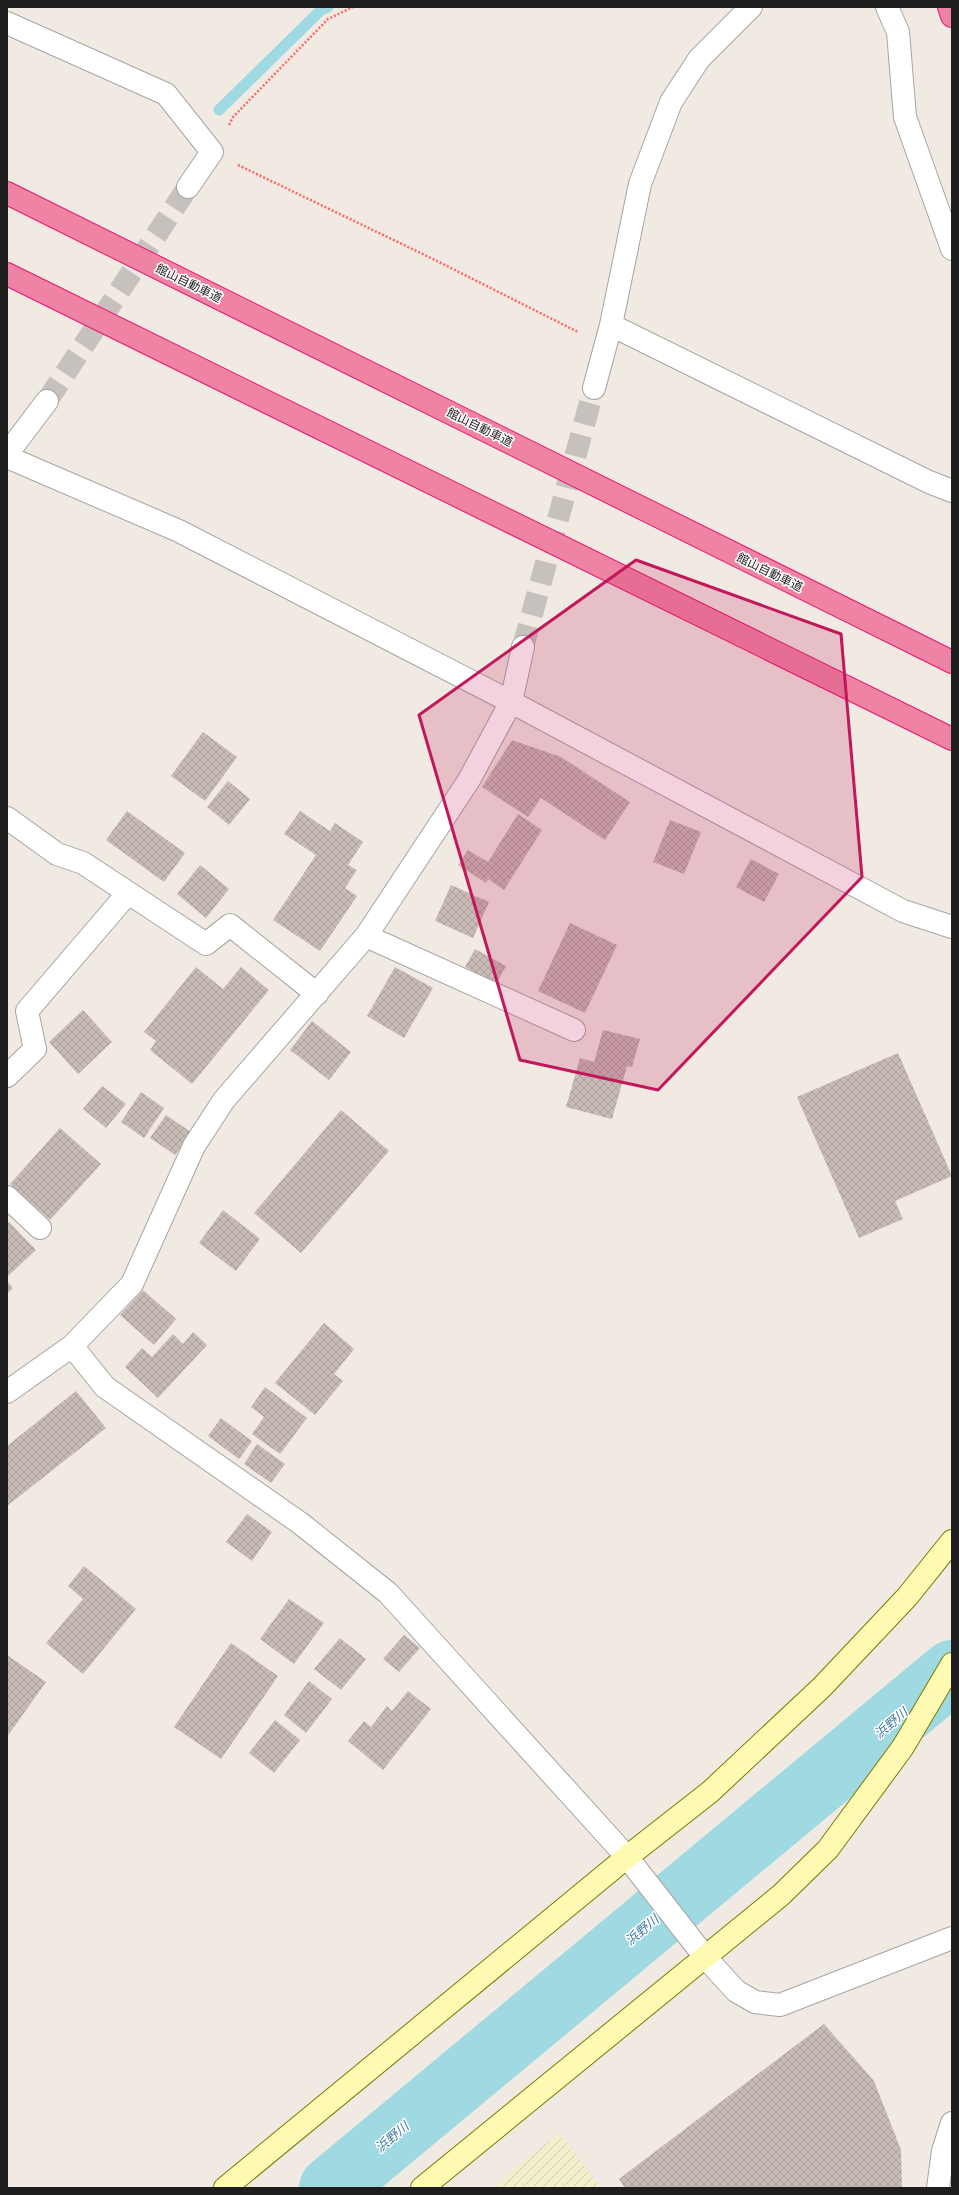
<svg xmlns="http://www.w3.org/2000/svg" width="959" height="2195" viewBox="0 0 959 2195" font-family="'IBM Plex Sans','Noto Sans JP',sans-serif">
  <defs>
    <pattern id="farmland-furrows" width="10" height="10" patternUnits="userSpaceOnUse"><rect width="10" height="10" fill="#f1efcc"/><path d="M-1 1l2-2M0 10L10 0M9 11l2-2" fill="none" stroke="#ceccaf"/></pattern>
    <pattern id="building-cross-hatch" width="8" height="8" patternUnits="userSpaceOnUse"><rect width="8" height="8" fill="#c8bbb6"/><path d="M0 0l8 8M0 8l8-8" fill="none" stroke="#aba09c"/></pattern>
  </defs>
  <rect width="100%" height="100%" fill="#f0eae3"/>
  <path fill="url(#farmland-furrows)" d="M559,2133L601,2188H492Z"/>
  <g fill="none" stroke-linecap="round" stroke-linejoin="round">
    <path stroke="#9fdae2" stroke-width="11" d="M219,110L321,10L328,7"/>
    <path stroke="#9fdae2" stroke-width="64" d="M331,2188L952,1672"/>
  </g>
  <path fill="url(#building-cross-hatch)" d="M203,732L237,757L205,801L171,776Z
    M512,740L561,757L630,802L605,840L541,798L528,817L482,787Z
    M228,781L250,799L229,825L207,807Z
    M127,811L185,853L164,882L106,840Z
    M300,811L330,831L335,823L363,842L348,865L357,870L345,888L357,896L320,951L273,920L316,855L284,834Z
    M518,814L542,830L504,890L488,879L486,883L458,865L468,850L488,862Z
    M670,820L701,832L684,874L653,862Z
    M751,859L779,874L764,902L736,887Z
    M200,865L229,889L206,918L177,894Z
    M451,885L489,902L473,938L435,921Z
    M570,923L617,945L585,1013L538,991Z
    M475,949L506,966L496,984L465,967Z
    M196,967L223,989L241,967L269,990L192,1084L150,1050L156,1041L144,1032Z
    M395,967L433,988L404,1038L367,1016Z
    M83,1010L112,1042L78,1074L49,1042Z
    M312,1021L351,1052L329,1080L290,1050Z
    M603,1030L640,1039L632,1067L627,1066L612,1119L566,1107L580,1058L594,1062Z
    M898,1053L952,1176L895,1201L903,1219L859,1238L797,1097Z
    M102,1086L126,1104L106,1128L83,1109Z
    M141,1092L164,1108L144,1138L121,1122Z
    M341,1110L389,1151L301,1253L254,1213Z
    M166,1115L191,1132L175,1155L150,1138Z
    M60,1128L101,1164L50,1220L10,1184Z
    M223,1210L260,1239L236,1271L199,1243Z
    M9,1222L36,1250L7,1277V1224Z
    M7,1281L13,1288L7,1294Z
    M143,1290L176,1319L154,1345L120,1315Z
    M324,1323L354,1349L334,1374L343,1381L315,1415L275,1383Z
    M193,1332L207,1345L158,1398L125,1367L142,1348L152,1357L173,1334L183,1344Z
    M265,1387L307,1418L280,1454L252,1434L264,1417L251,1407Z
    M76,1391L106,1428L7,1506V1446Z
    M221,1418L252,1441L239,1459L208,1436Z
    M257,1444L285,1464L271,1483L244,1464Z
    M247,1514L272,1532L252,1561L226,1542Z
    M84,1566L136,1609L83,1674L46,1643L83,1599L68,1586Z
    M289,1599L324,1623L294,1664L260,1639Z
    M404,1635L420,1648L399,1672L383,1659Z
    M340,1638L366,1659L341,1690L314,1669Z
    M231,1643L278,1676L221,1759L174,1727Z
    M7,1655L46,1682L7,1737Z
    M309,1681L332,1699L306,1733L284,1715Z
    M408,1691L431,1709L383,1770L348,1741L364,1721L371,1727L387,1706L392,1711Z
    M275,1720L300,1740L274,1773L249,1753Z
    M824,2024L874,2081L901,2150L902,2188H625L619,2179Z"/>
  <g fill="none" stroke-linecap="round" stroke-linejoin="round">
    <path stroke="#c6c1bc" stroke-width="22" stroke-dasharray="22 11" stroke-linecap="butt" d="M47,401L188,187
      M523,647L594,388"/>
    <g stroke="#a5a5a5" stroke-width="24">
      <path id="street" d="M887,7L898,32L905,117L952,249
        M7,23L166,94L212,152L188,187
        M611,325L929,482L952,491
        M594,388L611,325L640,184L671,102L699,59L751,7
        M7,454L47,401
        M7,457L179,531L511,702L903,911L952,927
        M7,818L57,854L83,863L206,944L230,925L317,994
        M366,936L574,1030
        M7,1076L35,1049L27,1011L128,893
        M7,1197L40,1228
        M72,1346L105,1387L300,1523L388,1593L627,1857L705,1957L736,1991L755,2002L780,2005L952,1938
        M7,1392L72,1346L132,1284L194,1146L224,1100L366,936L469,780L511,702L523,647
        M938,2188L943,2151L952,2123"/>
    </g>
    <g stroke="#7a7a00" stroke-width="24">
      <path id="secondary" d="M225,2188L627,1857L710,1792L822,1687L907,1597L952,1541
        M422,2188L781,1895L828,1849L903,1747L952,1664"/>
    </g>
    <g stroke="#eb1375" stroke-width="24">
      <path id="highway" d="M949,7L952,16
        M7,193L952,662
        M7,274L952,739"/>
    </g>
    <path stroke="#ff6566" stroke-width="2.5" stroke-dasharray="2 2" stroke-linecap="butt" d="M229,125L233,117L328,19L353,7
      M238,165L435,260L578,332"/>
    <use href="#street" stroke="#fff" stroke-width="22"/>
    <use href="#secondary" stroke="#fffab2" stroke-width="22"/>
    <use href="#highway" stroke="#ef83a3" stroke-width="22"/>
  </g>
  <path fill="#c2185b" fill-opacity="0.2" stroke="#c2185b" stroke-width="3" stroke-linejoin="round" d="M636,560L841,634L862,877L658,1090L520,1060L419,715Z"/>
  <g text-anchor="middle" dominant-baseline="central" stroke-width="3" stroke-linejoin="round" paint-order="stroke">
    <g font-size="12" fill="#1e1e1e" stroke="#fff">
      <text transform="translate(189 283) rotate(26)">館山自動車道</text>
      <text transform="translate(480 427) rotate(26)">館山自動車道</text>
      <text transform="translate(770 572) rotate(26)">館山自動車道</text>
    </g>
    <g font-size="13" font-style="italic" fill="#3a779e" stroke="#fff">
      <text transform="translate(891 1723) rotate(-40)">浜野川</text>
      <text transform="translate(642 1930) rotate(-40)">浜野川</text>
      <text transform="translate(392 2137) rotate(-40)">浜野川</text>
    </g>
  </g>
  <rect width="959" height="2195" fill="none" stroke="#1e1e1e" stroke-width="16"/>
</svg>
